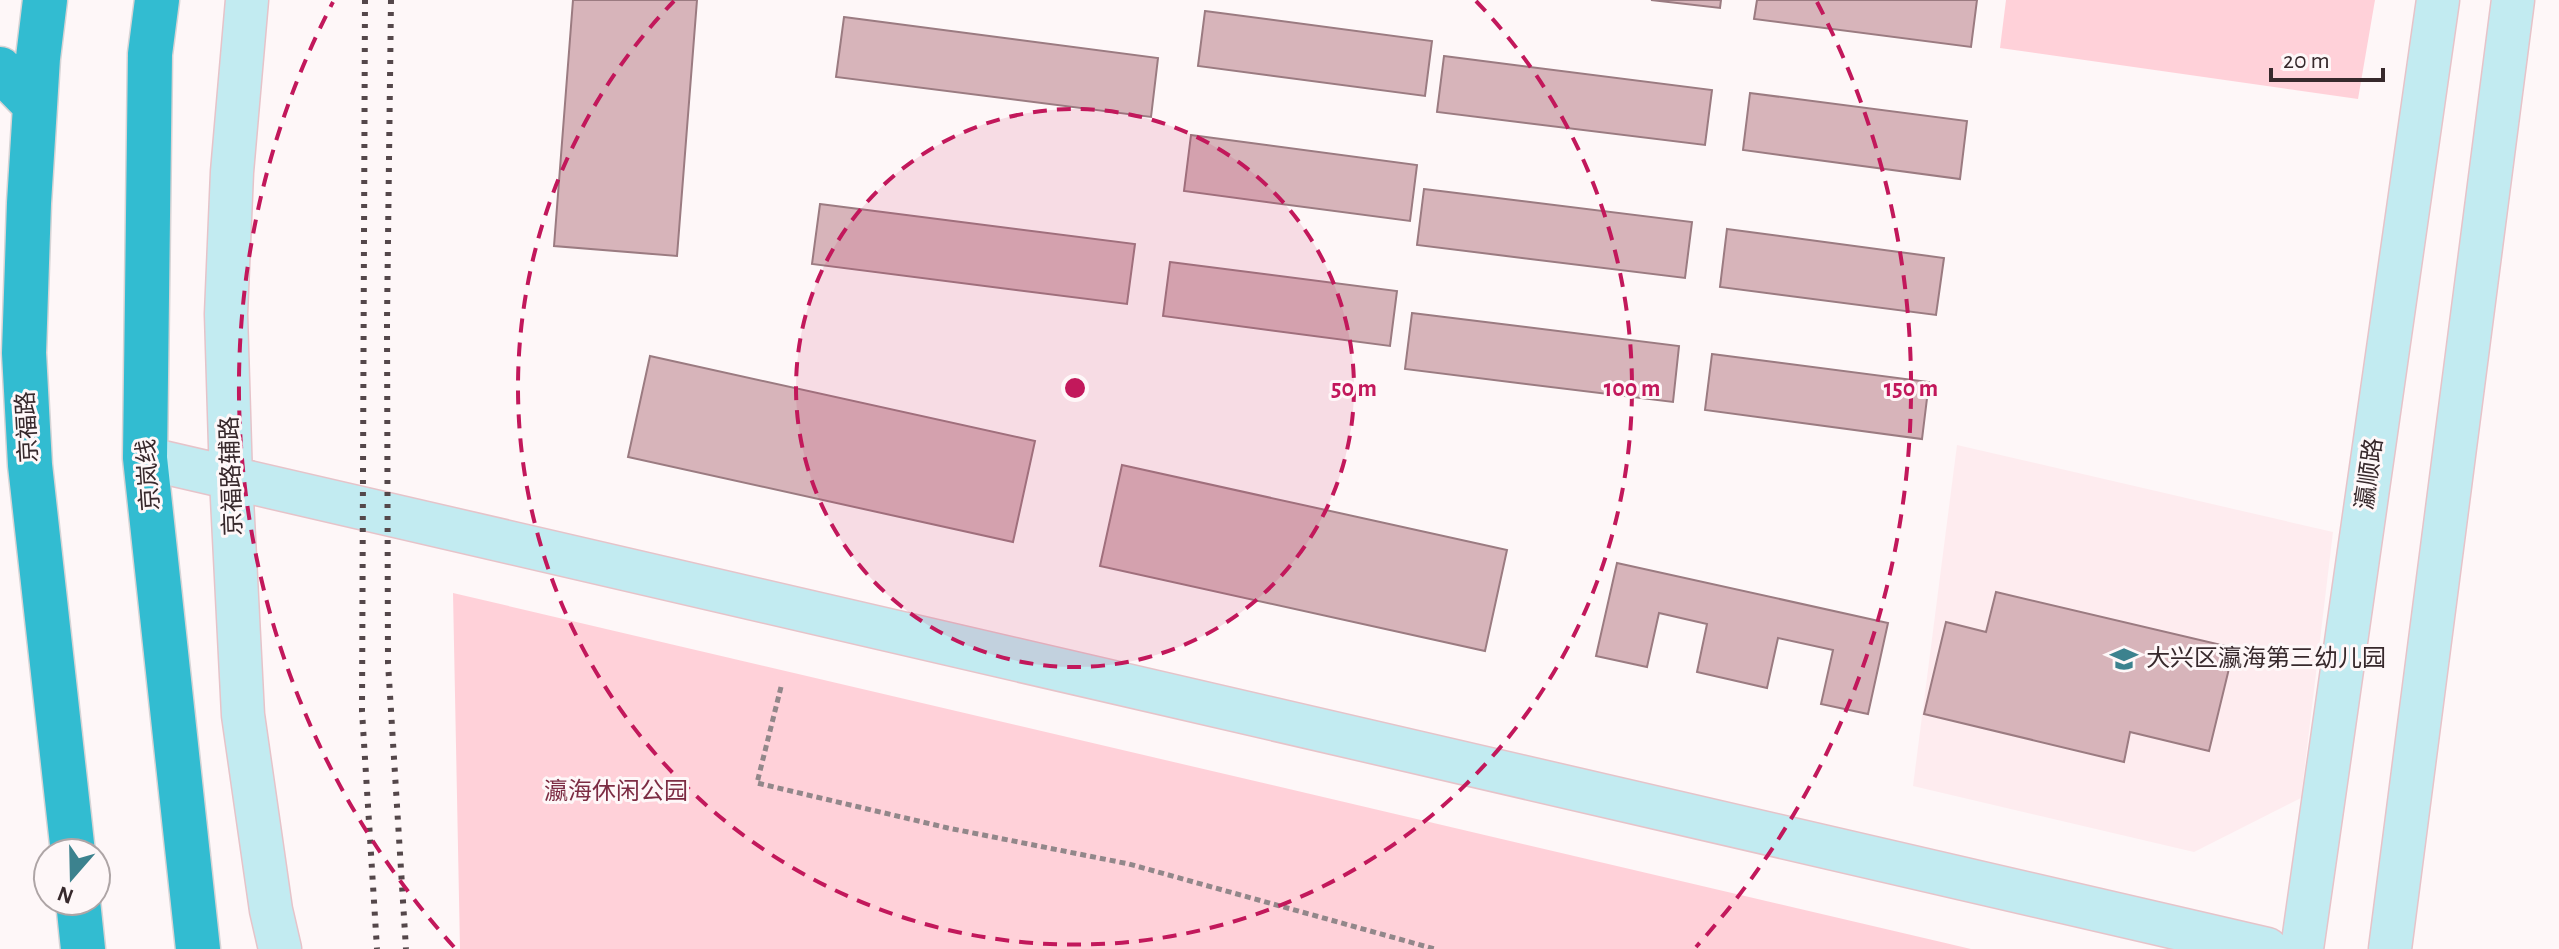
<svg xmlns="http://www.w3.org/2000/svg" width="2559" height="949" viewBox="0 0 2559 949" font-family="'Alegreya Sans','Noto Sans SC',sans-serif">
  <rect width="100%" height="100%" fill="#fef7f8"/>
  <path fill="#feecef" d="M1957,445L2333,532L2301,798L2194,852L1913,786Z"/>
  <path fill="#ffd1d9" d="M2006,0H2375L2358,99L2000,48Z
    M453,593L1971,949H460Z"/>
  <path fill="#d7b4ba" stroke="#9b7b81" stroke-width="2" d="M573,0H697L677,256L554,246Z
    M1651,0H1721L1720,8Z
    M1757,0H1977L1971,47L1754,19Z
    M1205,11L1432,41L1425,96L1198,66Z
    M844,17L1158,58L1151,117L836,77Z
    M1444,56L1712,90L1705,145L1437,112Z
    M1750,93L1967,121L1960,179L1743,150Z
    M1191,135L1417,165L1410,221L1184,191Z
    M1424,189L1692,222L1685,278L1417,245Z
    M820,204L1135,244L1127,304L812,264Z
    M1727,229L1944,258L1936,315L1720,287Z
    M1170,262L1397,291L1390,346L1163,316Z
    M1412,313L1679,346L1673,402L1405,369Z
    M1712,354L1929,382L1922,439L1705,410Z
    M650,356L1035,441L1013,542L628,457Z
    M1122,465L1507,550L1485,651L1100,566Z
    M1617,563L1888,623L1868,714L1821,704L1833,650L1778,638L1767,688L1697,672L1707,624L1659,613L1647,667L1596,656Z
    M1996,592L2234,648L2209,751L2130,732L2124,762L1924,714L1946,622L1986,632Z"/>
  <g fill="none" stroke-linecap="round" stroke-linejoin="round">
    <g stroke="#e6c3c9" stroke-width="45">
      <path id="secondary" d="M247,0L232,172L226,314L231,479L243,715L271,910L280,949
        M145,458L2267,949
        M2302,949L2438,0
        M2390,949L2513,0"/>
    </g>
    <g stroke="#d7d4d5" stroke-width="47">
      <path id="highway" d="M45,0L38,58L29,203L24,353L30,465L73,853
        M157,0L150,54L145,458L198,949
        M0,69L35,105
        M78,901L83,949"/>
    </g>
    <path stroke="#92878a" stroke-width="5" stroke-dasharray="6 4" stroke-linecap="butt" d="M781,687L757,783L948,828L1129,864L1435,949"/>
    <use href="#secondary" stroke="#c2ebf1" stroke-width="42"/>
    <use href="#highway" stroke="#32bcd1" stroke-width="44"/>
    <path stroke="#54474a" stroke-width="6" stroke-dasharray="4 8" stroke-linecap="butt" d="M365,0L362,711L377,949
      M391,0L387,320L388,663L406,949"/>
  </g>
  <circle cx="1075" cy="388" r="279" fill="#c2185b" fill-opacity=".12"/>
  <g fill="none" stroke="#c2185b" stroke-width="4" stroke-dasharray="14 10">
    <circle cx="1075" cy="388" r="279"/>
    <path d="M1476 1A557 557 0 1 1 674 1"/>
    <path d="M454 947A836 836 0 0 1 333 2M1817 2A836 836 0 0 1 1696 947"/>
  </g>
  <defs>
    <g id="school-bare" transform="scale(2.16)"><path d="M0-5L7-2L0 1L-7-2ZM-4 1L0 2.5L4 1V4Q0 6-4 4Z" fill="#3c828e" stroke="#fef7f8" stroke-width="2.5" paint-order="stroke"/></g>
  </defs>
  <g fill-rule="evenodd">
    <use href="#school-bare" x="2124" y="659"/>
  </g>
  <g text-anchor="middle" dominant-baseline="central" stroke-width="6" stroke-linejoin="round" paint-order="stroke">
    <g font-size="24" fill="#37292c" stroke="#fef7f8">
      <text transform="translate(28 427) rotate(-93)">京福路</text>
      <text transform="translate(2370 474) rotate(-82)">瀛顺路</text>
      <text transform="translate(149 475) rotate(-94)">京岚线</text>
      <text transform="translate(232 476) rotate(-92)">京福路辅路</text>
    </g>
    <g font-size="24" fill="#37292c" stroke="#fef7f8" text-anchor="start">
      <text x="2146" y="659">大兴区瀛海第三幼儿园</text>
    </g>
    <g font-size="24" fill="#7c2c43" stroke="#fef7f8">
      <text x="616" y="792">瀛海休闲公园</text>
    </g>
  </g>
  <circle cx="1075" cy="388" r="12" fill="#c2185b" stroke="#fef7f8" stroke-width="4"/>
  <g font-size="24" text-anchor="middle" font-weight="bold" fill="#c2185b" stroke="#fef7f8" stroke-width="6" stroke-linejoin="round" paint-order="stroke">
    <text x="1354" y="396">50 m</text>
    <text x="1632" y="396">100 m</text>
    <text x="1911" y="396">150 m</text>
  </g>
  <g transform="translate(72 877) rotate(200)"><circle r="38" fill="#fef7f8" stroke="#aea5a6" stroke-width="2"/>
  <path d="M0-6L14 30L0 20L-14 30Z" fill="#3c828e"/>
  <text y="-12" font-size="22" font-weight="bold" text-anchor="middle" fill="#37292c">N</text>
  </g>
  <path d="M2271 68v12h112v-12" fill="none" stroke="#37292c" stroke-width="4"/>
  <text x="2283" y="68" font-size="24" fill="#37292c" stroke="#fef7f8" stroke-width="6" paint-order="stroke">20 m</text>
</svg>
